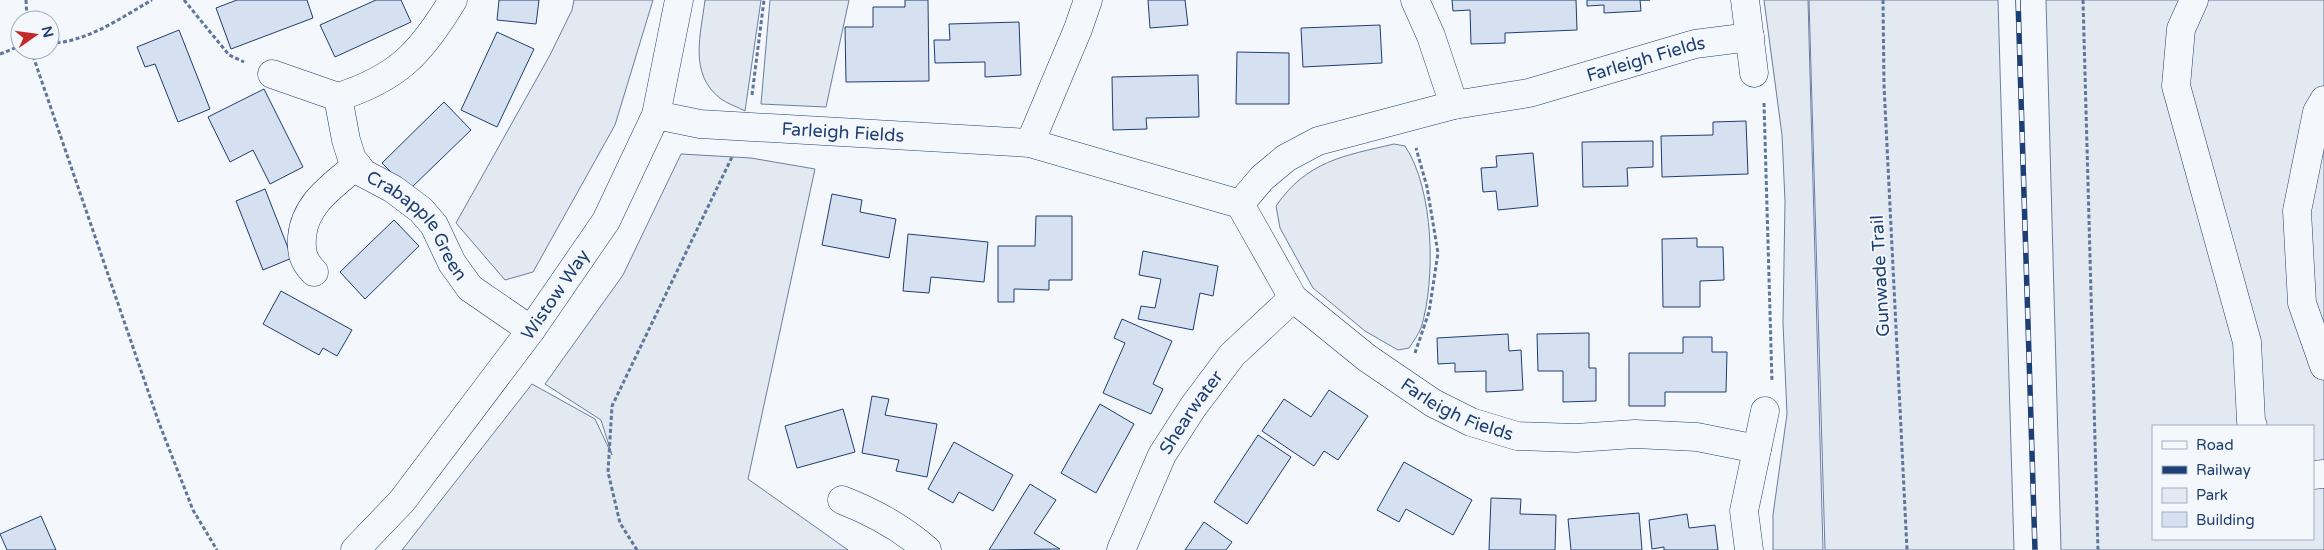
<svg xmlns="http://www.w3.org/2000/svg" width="2324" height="550" viewBox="0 0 2324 550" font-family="'Varela Round',sans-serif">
  <rect width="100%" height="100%" fill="#f4f7fb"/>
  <path fill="#e3e9f0" stroke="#687fa3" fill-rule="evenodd" d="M574,0H653L615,125L533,272L505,280L456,223L550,55L572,10Z
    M705,0H761L745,111C738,107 728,104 721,99C688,74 701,34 705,0Z
    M770,0H849L826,107L761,104Z
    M1764,0H1808L1823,550H1773V515L1787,414L1783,323L1785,201L1782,135Z
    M1809,0H1998L2014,550H1825Z
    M2046,0H2324V550H2061ZM2153,426H2313V539H2153Z
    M1394,144L1405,146C1434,189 1436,280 1421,328C1418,335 1413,342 1409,348L1398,350L1365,331L1313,288L1280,228L1276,206C1307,161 1343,156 1394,144Z
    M681,154L751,158L815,169L748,479L848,550H402L532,384L595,419L612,455L601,420L545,384L623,275Z"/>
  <path fill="#d5e0f0" stroke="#1d3f73" d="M237,0H307L313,18L231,49L216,8Z
    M376,0H401L411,22L335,57L320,25Z
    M499,0H539L536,24L497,20Z
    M905,0H928L929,81L846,82L845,27H873V7H905Z
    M1148,0H1185L1188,25L1150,28Z
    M1452,0H1576L1577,30L1505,33V43L1471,44L1470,10L1453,11Z
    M1587,0H1650H1640L1641,11L1604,13V5L1587,6Z
    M1019,22L1021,75L985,77V62L935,63L934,40H950L949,24Z
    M1380,25L1382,63L1303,67L1301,28Z
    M179,30L210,109L178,122L155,64L145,67L137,47Z
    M497,32L534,49L497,127L461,110Z
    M1237,52L1289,53V104H1236Z
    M1198,75L1199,117L1146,118L1147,129L1113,130L1112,77Z
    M264,89L303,167L270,184L253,150L230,162L208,117Z
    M444,102L471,130L409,190L382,163Z
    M1746,121L1748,174L1662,177L1661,136L1713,135V122Z
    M1653,141V167L1627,168L1628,186L1583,187L1582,142Z
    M1533,153L1538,206L1498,210L1496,191L1483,192L1481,168L1497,167L1496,156Z
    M265,189L292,258L263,270L236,201Z
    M832,194L862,200L860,212L896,219L889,258L822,245Z
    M1036,216H1072V280H1049V290L1014,289V302H998V246H1035Z
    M394,220L419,246L365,299L340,272Z
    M908,234L988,242L984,282L931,277L929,293L903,291Z
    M1697,238V247H1723L1724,280L1700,281V307H1663L1662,239Z
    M1143,251L1218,266L1213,296L1200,293L1193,330L1138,319L1141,306L1155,308L1161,279L1139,275Z
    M281,291L352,330L337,356L323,348L319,355L263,324Z
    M1122,319L1172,341L1153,384L1163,389L1151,414L1103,393L1125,343L1114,338Z
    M1589,333V368H1596V401L1563,402V371H1538L1537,334Z
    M1508,334L1509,351L1521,350L1523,390L1486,392V371L1455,372V363L1438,364L1437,338Z
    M1683,337H1712V352H1727L1726,392H1665V406H1629V353H1683Z
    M1329,390L1368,416L1338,460L1324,451L1314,466L1262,431L1284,399L1311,417Z
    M872,396L889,399L885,415L937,424L927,477L896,471L899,460L862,453Z
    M1100,404L1134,424L1096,493L1061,473Z
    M843,409L855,452L797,468L785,426Z
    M1258,435L1291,457L1247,524L1214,502Z
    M954,442L1013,475L993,511L959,492L953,503L928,489Z
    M1404,462L1472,500L1453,535L1406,509L1399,522L1377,510Z
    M1030,484L1056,500L1034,533L1060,549L989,550Z
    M1491,498L1521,499L1520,514L1556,515L1555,550H1489Z
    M1639,513L1642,550H1571L1568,519Z
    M1687,514L1689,528L1715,525L1718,550H1664V547L1652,549L1649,520Z
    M41,516L56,550H7L0,534Z
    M1204,522L1232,542L1226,550H1185Z"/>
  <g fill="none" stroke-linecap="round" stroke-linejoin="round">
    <g stroke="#1d3f73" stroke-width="29">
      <g id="minor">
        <path id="s1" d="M453,0C421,53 398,78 338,97L346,140L352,159L363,173L393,189L421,210L434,225L452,263L470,288L531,330"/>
        <path d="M1415,0L1431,36L1454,105"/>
        <path d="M1745,0L1754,73"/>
        <path d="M2194,0L2181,29L2176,86L2247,342L2251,421L2253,426"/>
        <path d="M272,74L338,97"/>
        <path d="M2324,100L2317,112L2297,211L2302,303L2324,366"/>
        <path id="s2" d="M656,115L700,124L1030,143L1240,204L1293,298L1367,358L1433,403L1471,422L1517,436L1576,438L1635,434L1697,437L1757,449"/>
        <path d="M1030,143L1078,29L1088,0"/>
        <path id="s3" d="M1240,204L1262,178L1286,158L1318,141L1454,105L1529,93L1695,44L1750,37"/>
        <path d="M314,272C303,261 301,252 302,237C305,203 333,186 357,165"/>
        <path d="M2313,475L2324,474"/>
        <path d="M842,500C873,512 902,528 927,550"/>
        <path id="s4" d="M355,550L402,501L531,330L606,221L656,115L679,0"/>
        <path id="s5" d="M1121,550L1162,455L1193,407L1232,355L1293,298"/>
        <path d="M1749,550L1744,511L1765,411"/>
      </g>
    </g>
    <path stroke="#5e769c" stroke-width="3" stroke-dasharray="4 2.5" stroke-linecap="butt" d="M26,0L27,20
      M184,0L229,55L244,62
      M1883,0L1884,85L1907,550
      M2083,0L2098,550
      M50,43C86,43 122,17 152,0
      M31,50L159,423L193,510L217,550
      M0,54L20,46
      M752,95L764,0
      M1764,103L1772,382
      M1415,353L1429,312L1438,253L1427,187L1416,148
      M637,550L620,523L608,472L612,406L732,157"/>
    <use href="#minor" stroke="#f4f7fb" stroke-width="28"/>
    <g stroke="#1d3f73" stroke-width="5.5">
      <path id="rail" d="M2018,0L2035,550"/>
    </g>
    <use href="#rail" stroke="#f4f7fb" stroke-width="4" stroke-dasharray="11" stroke-linecap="butt"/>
  </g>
  <g text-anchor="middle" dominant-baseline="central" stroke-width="4" stroke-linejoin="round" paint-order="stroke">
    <g font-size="18" fill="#1d3f73" stroke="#f4f7fb">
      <text stroke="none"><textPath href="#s3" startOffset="440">Farleigh Fields</textPath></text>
      <text stroke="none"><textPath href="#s2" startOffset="188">Farleigh Fields</textPath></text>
      <text stroke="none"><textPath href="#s1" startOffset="314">Crabapple Green</textPath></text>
      <text transform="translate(1880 276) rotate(-93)">Gunwade Trail</text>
      <text stroke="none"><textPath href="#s4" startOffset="325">Wistow Way</textPath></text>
      <text stroke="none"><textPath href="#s2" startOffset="902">Farleigh Fields</textPath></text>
      <text stroke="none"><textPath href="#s5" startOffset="155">Shearwater</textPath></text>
    </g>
  </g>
  <rect x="2152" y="425" width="162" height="115" fill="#f4f7fb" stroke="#9eadc5"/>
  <rect x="2162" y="441" width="25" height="8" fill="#f4f7fb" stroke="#9eadc5"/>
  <text x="2196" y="450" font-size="15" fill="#1d3f73">Road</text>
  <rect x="2162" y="466" width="25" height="8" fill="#1d3f73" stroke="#9eadc5"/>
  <text x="2196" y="475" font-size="15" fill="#1d3f73">Railway</text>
  <rect x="2162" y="488" width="25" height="15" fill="#e3e9f0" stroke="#9eadc5"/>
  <text x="2196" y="500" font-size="15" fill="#1d3f73">Park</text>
  <rect x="2162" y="512" width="25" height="15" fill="#d5e0f0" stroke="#9eadc5"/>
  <text x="2196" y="525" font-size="15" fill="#1d3f73">Building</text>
  <g transform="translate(35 35) rotate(76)"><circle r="24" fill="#f4f7fb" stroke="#9eadc5"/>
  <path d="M0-4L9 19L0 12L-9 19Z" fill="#c62828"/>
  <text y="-8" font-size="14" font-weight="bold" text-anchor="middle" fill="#1d3f73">N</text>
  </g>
</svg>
